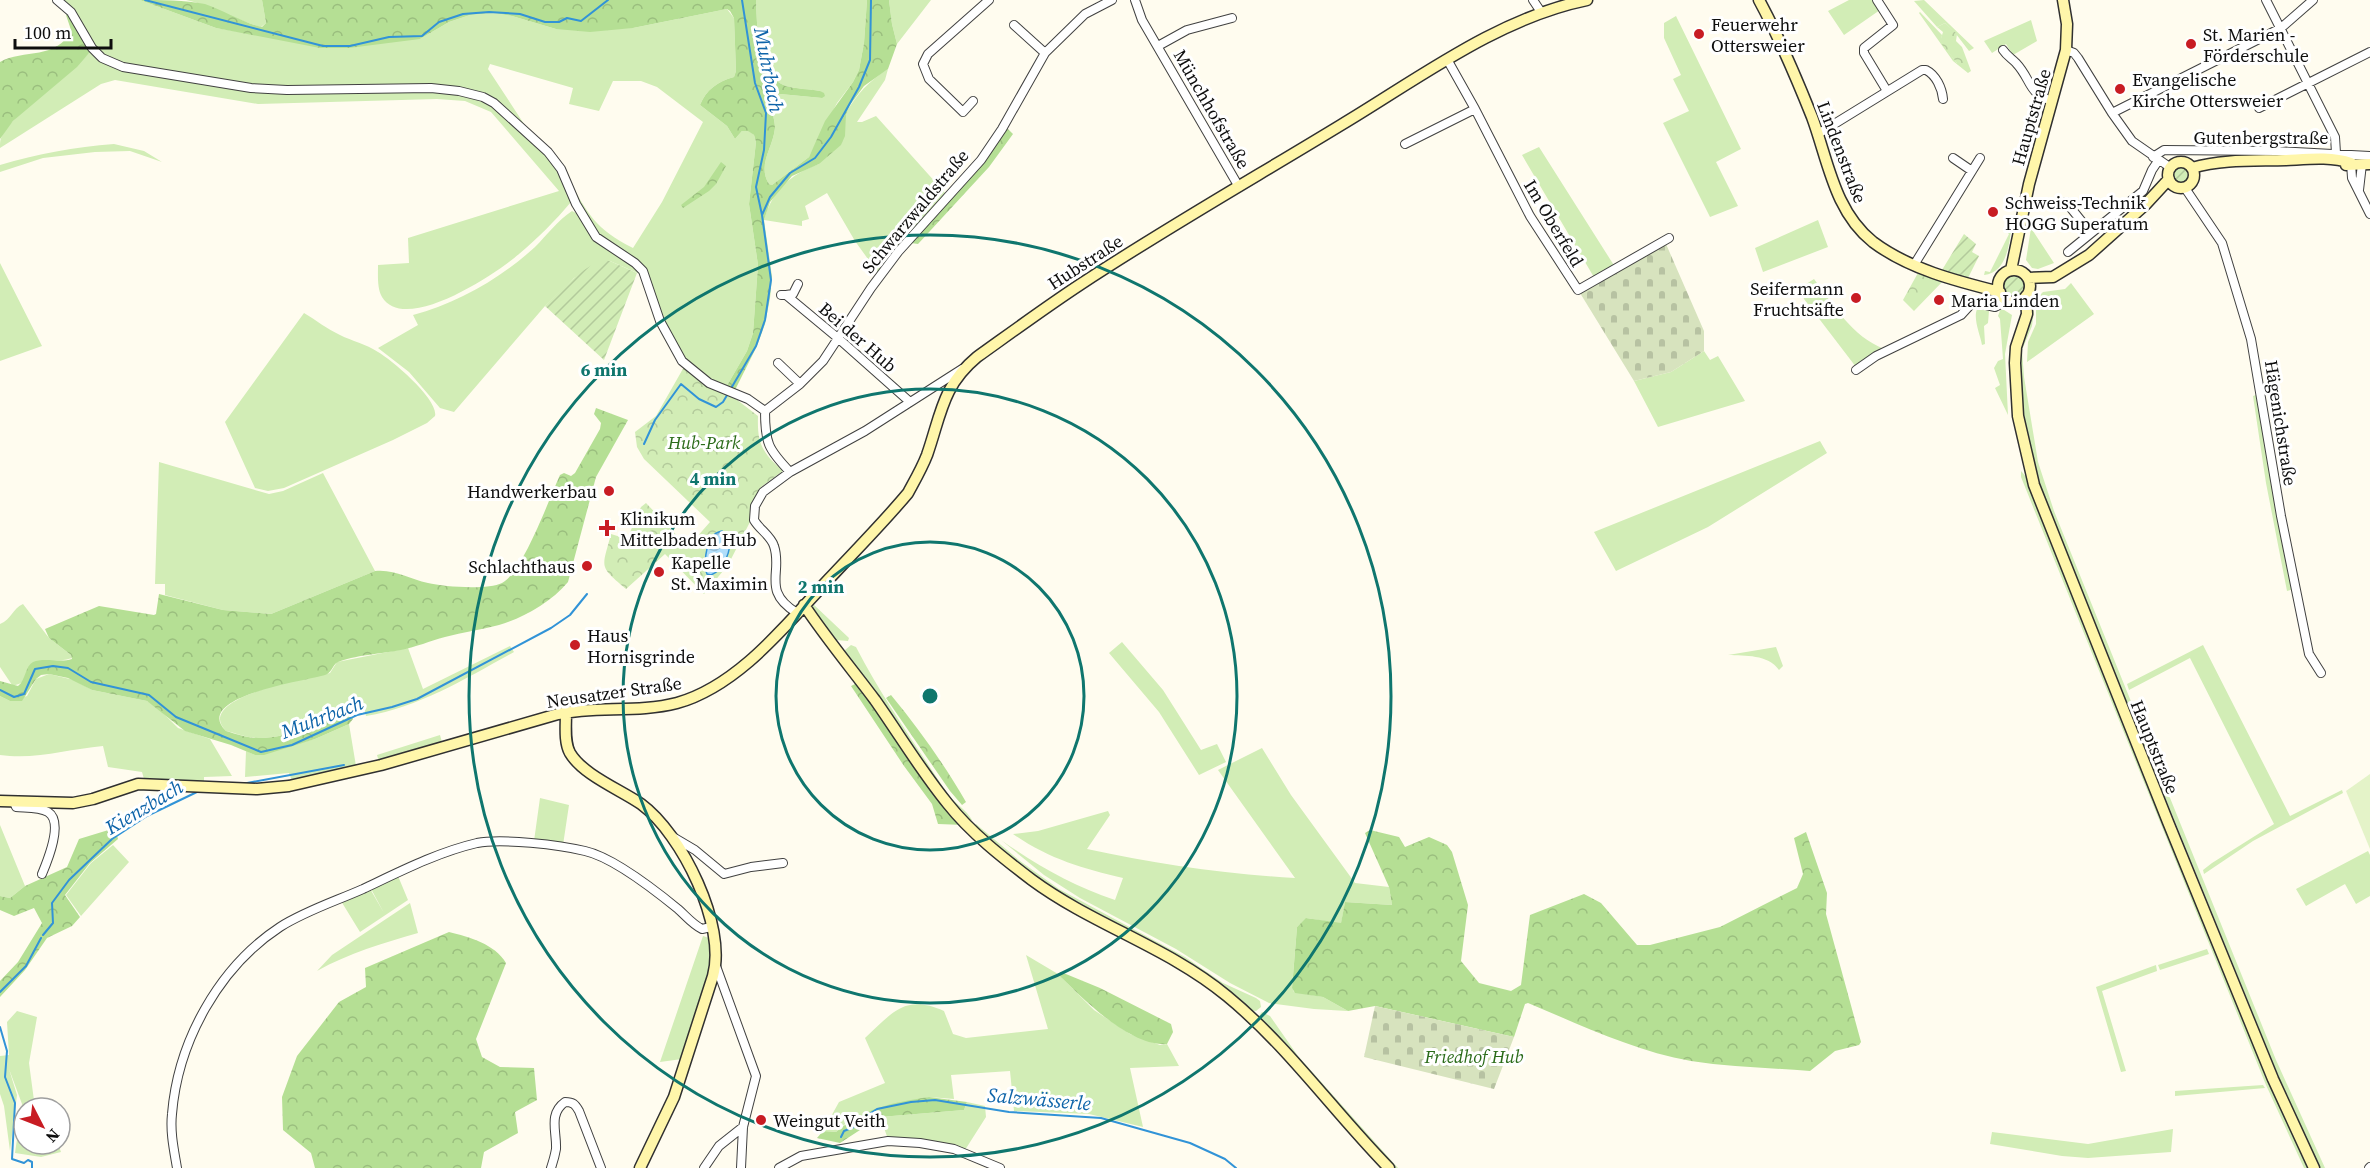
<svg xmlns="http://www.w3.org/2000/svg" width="2370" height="1168" viewBox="0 0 2370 1168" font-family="'Source Serif 4',serif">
  <defs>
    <pattern id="forest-crowns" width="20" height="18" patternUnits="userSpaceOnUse" patternTransform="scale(1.5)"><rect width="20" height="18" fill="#b5df94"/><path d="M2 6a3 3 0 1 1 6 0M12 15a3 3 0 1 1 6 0" fill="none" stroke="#9abe7e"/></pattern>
    <pattern id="cemetery-stones" width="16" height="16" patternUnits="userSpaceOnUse" patternTransform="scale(1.5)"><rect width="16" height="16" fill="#d7e3be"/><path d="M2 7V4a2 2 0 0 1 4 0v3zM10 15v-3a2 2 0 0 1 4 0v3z" fill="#b7c2a2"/></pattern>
    <pattern id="park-crowns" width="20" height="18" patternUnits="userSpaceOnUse" patternTransform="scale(1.5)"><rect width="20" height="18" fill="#d2edb6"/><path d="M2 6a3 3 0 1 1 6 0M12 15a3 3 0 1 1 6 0" fill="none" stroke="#b3ca9b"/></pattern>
    <pattern id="garden-furrows" width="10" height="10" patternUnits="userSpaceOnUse" patternTransform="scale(1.5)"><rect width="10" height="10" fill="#d2edb6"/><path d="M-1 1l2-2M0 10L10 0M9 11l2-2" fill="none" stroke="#b3ca9b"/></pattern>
    <pattern id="water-waves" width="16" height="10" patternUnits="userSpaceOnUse" patternTransform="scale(1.5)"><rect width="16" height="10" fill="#b0defa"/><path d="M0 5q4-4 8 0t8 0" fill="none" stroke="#96bdd5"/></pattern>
  </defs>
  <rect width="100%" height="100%" fill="#fffcef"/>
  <path fill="#d2edb6" d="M62,0H140L216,28L266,36L420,39L449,22L470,15L494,13L512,16L556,29L633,28L727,9L734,18L736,71L734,77C718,81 706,90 700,105L727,126L735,139L742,131H749L754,135L756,142L749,204L758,265L753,333L747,351L725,389L686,361L661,317L649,279L599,236L584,215L568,178C588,214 595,229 633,248L662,202L703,122L657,87L641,81H613L599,111L569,104L573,88L490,64L488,69L526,127L492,98L397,86L371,84L296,87L253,86L116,63C106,56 97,50 90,40C80,27 78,8 62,0Z
    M186,0H262L266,23L261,27C235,20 212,5 186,0Z
    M756,0H867L864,43L859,70L853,82L837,103L809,157L772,185L769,184C757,165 773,148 775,128C775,118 770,109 771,99L780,94L822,98L820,91C809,89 796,89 786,86C757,76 757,25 756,0Z
    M889,0H931L897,44L892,24Z
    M1849,0H1873L1880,10L1844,35L1828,11Z
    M1924,0L1974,48L1969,51L1956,34L1945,23L1937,27L1914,1Z
    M1920,12L1942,35L1941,42L1957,63H1968L1971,71L1968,73L1953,61L1919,13Z
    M1676,16L1741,149L1716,162L1738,206L1710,217L1663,123L1689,111L1673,79L1681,75L1664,38V23Z
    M2031,20L2037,41L2013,55L2006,44L1992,53L1984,41Z
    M90,52L99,59L234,87L447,92L483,100L494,106L546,154L556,168L572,198L571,202C555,221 538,238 519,254C497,273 405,335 382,297C377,288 378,275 378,265L409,263L408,238L559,191L491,112L465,101L437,99L258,104L115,80L101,84L0,148C0,146 0,140 1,138C11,114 69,75 90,52Z
    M888,69L885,80L857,122H862L876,116L946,194L920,221L878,273L855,241L827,193L805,206L809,219L802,221V226L764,220C773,189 790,175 819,164C839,127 850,92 888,69Z
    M114,144L144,151L162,162L130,151L95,152L43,158L0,172V165C37,154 75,147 114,144Z
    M1539,147L1615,267L1595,279L1522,155Z
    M572,211L578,214L587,230L629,261L642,275L610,261L574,278L545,306L454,412L440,408L409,372L378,348L418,325L413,315C458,303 501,278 535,247C547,235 558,220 572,211Z
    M1818,220L1828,247L1763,272L1755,248Z
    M2012,221C2010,240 2008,273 1984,275L1985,271L1990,272L2009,234L2006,231Z
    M2031,228L2054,263L2038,269L2032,268L2026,260Z
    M0,263L42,346L0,361Z
    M1814,279C1834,306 1852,336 1884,349L1856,367L1804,299L1800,288Z
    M2071,283L2094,314L2027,362L2028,342L2036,324V299L2043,292L2065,289Z
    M2001,308L2012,315L2005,354L2008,415L1995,388L2000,385L1994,368L1998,361L2003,359L2000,319L1998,316Z
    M1977,309L1989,311L1988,323L1984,326L1985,344L1982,345C1980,334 1973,319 1977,309Z
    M2030,309L2034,311L2032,326L2022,350L2024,377L2038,462L2054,511L2276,1060L2325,1168H2320L2278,1075L2050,514C2034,467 2017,408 2019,359C2020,342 2026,325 2030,309Z
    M304,313C316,320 327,329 340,335C352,341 366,344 378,352C392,360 439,400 435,416L427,423L393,440L284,488L268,491L255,488L225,422Z
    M1704,351L1710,360L1718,356L1745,401L1658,427L1634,381L1671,372Z
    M2259,394L2294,589L2287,591L2266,483L2253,396Z
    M1820,441L1827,453L1708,527L1616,571L1594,532Z
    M159,462L269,494L283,491L323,473L375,571L271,614L223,610L165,595V584H155Z
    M2021,471L2028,479L2310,1168H2304L2266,1085L2021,477Z
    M23,604L49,638L71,655L72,658C58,663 43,658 30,665C26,674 25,686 12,685L0,667V624C12,619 12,609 23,604Z
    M813,604L849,638L848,641L836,640L813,609Z
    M1122,642L1163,690L1201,750L1217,744L1226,762L1199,775L1159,712L1109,653Z
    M851,645L856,647C883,699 915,744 947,793C954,803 967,810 972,820L968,821L954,806L846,656L845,650Z
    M2203,645L2290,816L2342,790L2343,793L2253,841L2204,874L2203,870L2212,863L2274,824L2190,658L2129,690L2127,684Z
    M510,646L514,652C466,678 420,707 366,716L364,708L351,712L347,711C325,723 283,739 258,738C247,738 236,733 226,731C192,697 312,677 330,673L337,662L408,648L423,689Z
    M1776,647L1783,666L1779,670C1768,654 1745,656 1728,655Z
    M49,674L74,680L92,690L147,701L157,707L178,728L210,739L232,776L204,777V782L144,779L142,772L108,767L103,746C68,749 36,760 0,755V696L10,701L27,696L36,679Z
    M349,724L356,766L292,781L289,773L245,777L246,751L255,755L315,739Z
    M440,735L443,746L379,762L377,755Z
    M1262,748L1291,795L1355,883L1389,887L1392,905L1345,902L1341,924L1307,918L1297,927L1292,987L1294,992L1323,997L1348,1011L1314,1009L1269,1003L1230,983L1176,949L1080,898L1044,875L1001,840C1038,866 1073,886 1115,900L1123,878C1083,869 1047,858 1013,834L1038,831L1108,811L1110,815L1087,849C1156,864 1224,874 1295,878L1218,770Z
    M540,798L569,805L563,845L534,841Z
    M976,824L1020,861L1059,889L1185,957L1223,983L1256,998L1260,1001L1261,1007L1256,1011L1249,1010L1046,885L974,826Z
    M0,825L25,886L10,898L0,896Z
    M113,845L129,862L81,916L66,895L91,863Z
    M2368,851L2370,855V896L2356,904L2345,884L2306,906L2296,889Z
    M398,876L408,900L360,932L341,901L369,887L384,913L370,887Z
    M410,903L418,933C383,943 349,953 317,971L332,955Z
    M703,936L709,938L712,958L711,968L682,1059L660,1062Z
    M2207,949L2209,954L2160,970L2158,965Z
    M1026,955L1058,974L1094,1010L1130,1034L1160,1045L1167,1044L1179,1066L1130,1068L1143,1127L1089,1114L1014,1111L1010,1071L951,1075L954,1099L929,1097L851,1119L836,1132L823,1131L839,1102L885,1083L865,1038C893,1012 905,994 944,1011L953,1034L966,1038L1048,1029Z
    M2156,965L2157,971L2102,991L2126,1071L2121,1072L2096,987Z
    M17,1011L37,1017L29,1063L35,1108H24V1144H58L61,1152L41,1157L15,1153L22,1104L9,1069L17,1095L10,1151L4,1106L0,1094V1056L9,1055L7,1022Z
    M1262,1012L1270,1016L1298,1056L1398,1168H1394L1258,1017Z
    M2263,1085L2265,1088L2175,1096V1091Z
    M967,1102L985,1106L986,1117L965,1150L936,1141L888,1139L880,1117L964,1110Z
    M2173,1129L2171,1152L2088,1158L2062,1156L1990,1144L1992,1132L2088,1144Z"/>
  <path fill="url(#forest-crowns)" d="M140,0C161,0 185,0 205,4C225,11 241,22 262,27L266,23L262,0H756C757,25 757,76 786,86C796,89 809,89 820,91L824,93L825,96L822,98L780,94L772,99C770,109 775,118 775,128C773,148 757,165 769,184L772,185L809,157L825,121L853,82L859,70L864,43L867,0H889L892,24L897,44L888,69L864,86L850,105L846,114L845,136L841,145L819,164L792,176L770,202L764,220L772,277L770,298L765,324L757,346L734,392L725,389L747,351L753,333L758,265L749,204L756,142L754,135L748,131H742L735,139L727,126L700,105C706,90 718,81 734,77L736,71L734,18L730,11L727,9L633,28L590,32L556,29L512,16L494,13L470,15L449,22L420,39L349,48H320L216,28Z
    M69,12L90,52L77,67L13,121L0,139V62C23,49 58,60 71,30L66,15Z
    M1007,128L1013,134L989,167L918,244L911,243L972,176Z
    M721,162L726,166L716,184L709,191L683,208L681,205L704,187Z
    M596,408L628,420L596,477L568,582C550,603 525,617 499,625C481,630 463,632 445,637C430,641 416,647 401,650C385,653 351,656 338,662C332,665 332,673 325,675C311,680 190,696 226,731C236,734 247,738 258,738C284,739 325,723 347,711L351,712L353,719L349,724L315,739L264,755H255L231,745L185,731L147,701L92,690L68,678L49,674L41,675L36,679L22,701H10L0,696V681L18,686C26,680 25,666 33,662C44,657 60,663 72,659L71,655L49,638L45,629L99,606L154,615L156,614L159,594L223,610L271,614L375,571C395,569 409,579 428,583C444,587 488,590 502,583C523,572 549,499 560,475L564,473L571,476L575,473L600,429L601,423L594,414Z
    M857,683L964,825L938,824L932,804L904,766L851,686Z
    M891,695C919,729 944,764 966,802L962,805L950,791L886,698Z
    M115,828L118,839L90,863L65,895L80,917L72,926L47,938L25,970L0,997V981L18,962L42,923L34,908L14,916L0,910V896L10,898L25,886L67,867L79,839Z
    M1370,830L1399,837L1405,847L1429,837L1447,845L1452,852L1468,905L1461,961L1479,983L1511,991L1521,985L1530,915L1584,894L1601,903L1637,945H1650L1720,927L1797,888L1803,874L1794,838L1806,832L1827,893L1826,914L1861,1042L1859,1045L1835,1051L1810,1071C1771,1068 1730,1067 1691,1061C1634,1051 1581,1025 1528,1003L1525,1004L1514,1037L1375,1006L1348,1011L1323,997L1295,993L1292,988L1297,927L1306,918L1341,923L1345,902L1392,905L1389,887L1365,833Z
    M449,932C469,937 495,944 506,963L476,1039L482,1057L500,1067L534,1068L537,1100L515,1112L518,1133L484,1152L481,1168H315L311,1153L283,1130L282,1097L297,1056L339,1002L366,987L365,968Z
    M1061,972L1100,988L1171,1024L1173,1032L1167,1044C1130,1047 1082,998 1058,974Z
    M929,1097L967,1102L964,1110L880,1117L840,1143L817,1138L823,1131L836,1132C866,1107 892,1103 929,1097Z"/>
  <path fill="url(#cemetery-stones)" d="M1666,244L1704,331V351L1671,372L1634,381L1580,293Z
    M1375,1006L1514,1037L1494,1089L1364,1057Z"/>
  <path fill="url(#park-crowns)" d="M1945,23L1957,34L1956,41L1962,47L1968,63H1957L1940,42L1943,32L1937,27Z
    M1919,271L1944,280L1914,311L1903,300Z
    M684,367L732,396L758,416C757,443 762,453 783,471L761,487L752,504L750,522L728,565L704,594L665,554L626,589C598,565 602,569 611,534L627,539L641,507L646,503L688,547L710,522L644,459L637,447L635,432L656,416Z"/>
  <path fill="url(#garden-furrows)" d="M2173 175a9 9 0 1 1 18 0a9 9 0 1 1-18 0Z
    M1964,234L1976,244L1972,252L1979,256L1968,278L1942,270Z
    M600,261H610L637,273L604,360L545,306C562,289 578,271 600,261Z
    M2002 286a12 12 0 1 1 24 0a12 12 0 1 1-24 0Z"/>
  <path fill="#e4f3c8" d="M2370,774V849L2346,791Z"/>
  <path fill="url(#water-waves)" stroke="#3193d7" stroke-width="1.5" d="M722,531L729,537C732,550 724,570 711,575L707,574C703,566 706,543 713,536C715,533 719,532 722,531Z"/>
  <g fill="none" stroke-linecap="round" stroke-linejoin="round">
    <path stroke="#3193d7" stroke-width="2" d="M145,0L323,46H350L389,37L422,36L439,22L463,14L489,12L520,14L545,22H559L567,18L581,21L608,0
      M742,0L755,83L766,113L764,150L756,187L762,215
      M644,444L655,420L681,384L699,399L716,407L723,402L756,346L765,320L771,280L762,215L770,197L790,173L815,158L831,137L859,87L870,60L871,0
      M0,690L14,697L24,694L35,669L53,666L68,668L91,682L149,695L176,717L261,752L292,745L357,715L392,707L417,699L551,628L570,615L587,594
      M242,784L344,765
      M43,935L53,923L52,903L69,880L112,839L147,816L199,791
      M0,992L26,966L41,938
      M0,1027L7,1051L5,1077L15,1103L12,1159L24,1163L28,1160L32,1162V1168
      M841,1137L844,1131L854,1127L860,1120L877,1109L911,1102L935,1100L1009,1112L1101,1118L1190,1143L1225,1159L1236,1168"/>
    <g stroke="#414141" stroke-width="10">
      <path id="street" d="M57,0L71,12L92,48L102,58L123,67L251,88L287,90L431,88L459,91L483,97L494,103L548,152L561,169L576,204L596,237L635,263L643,271L660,321L682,361L709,383L748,399L765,411
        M1135,0L1142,20L1239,187
        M1533,0L1541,12
        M1877,0L1893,25L1864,48V53L1887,91
        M2266,0L2335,137L2336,153
        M1014,25L1045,53
        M1158,46L1187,30L1232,18
        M2003,50C2007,56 2011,58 2016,63C2032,80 2027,93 2052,101
        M2066,50L2074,53L2078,58L2112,113L2132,141L2171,168
        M1448,61L1475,109L1530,216L1578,290L1669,238
        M973,101L963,112L929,79L923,64L928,54L989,0
        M2259,108L2370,52
        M2112,113L2281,28L2313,0
        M1818,134L1922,70H1926C1936,75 1942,88 1943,99
        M1405,144L1475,109
        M2153,157L2164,150L2276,151L2370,156
        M1953,158L1972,171
        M2351,163L2352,178L2370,214
        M2185,188L2222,243L2251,339L2281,516L2309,654L2321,673
        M2359,190L2362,164
        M2066,202L2091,233
        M2068,252L2143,191L2152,170L2158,161
        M1914,265L1980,158
        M781,295H786L839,339L910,402
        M786,295L793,294L798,284
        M778,363L800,384
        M1856,370L1876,356L1961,315L1973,302L1995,307L1999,305
        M765,411L800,384L823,361L871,288L898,252L981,160L1002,129L1045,53L1085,14L1112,0
        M765,411C765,443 768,449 790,472
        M797,613C761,591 783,572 774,546C771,536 759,529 754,520L755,506L763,492L790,472L865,431L962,369
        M14,802L16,807C25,808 39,807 48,812C64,822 47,862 42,874
        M673,837L695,850L724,874L751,867L783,863
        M716,966L756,1076L743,1127L741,1168
        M177,1168C174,1150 170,1132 172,1114C178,1041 219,967 280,927C305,911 336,901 363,889C399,872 438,852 477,843C502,838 560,845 585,851C612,857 656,891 678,909C686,916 692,924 702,929L711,927
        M551,1168C553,1162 555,1155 556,1149C557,1132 548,1114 565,1102C573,1102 575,1104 579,1111L601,1168
        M704,1168L719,1146L743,1127
        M779,1168L801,1156L888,1141L920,1143L954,1149L1000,1168
        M2369,1168L2370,1167"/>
    </g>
    <g stroke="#303030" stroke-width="13">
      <path id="secondary" d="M1759,0C1779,37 1796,77 1812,117C1828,160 1834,211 1873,242C1909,269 1956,281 2000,292
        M2168 175a13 13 0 1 1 26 0a13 13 0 1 1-26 0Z
        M2346,165L2370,164
        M2192,168C2223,159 2254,161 2286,160C2307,159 2330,156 2351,163
        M2011,270L2029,184L2066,50L2067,24L2063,0
        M1998 286a16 16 0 1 1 32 0a16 16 0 1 1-32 0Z
        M2028,278L2053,277L2089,255L2145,205L2169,179
        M2026,296L2027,314L2016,347L2015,363L2018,416L2034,485L2168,822L2273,1079L2314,1168
        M804,605C826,638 851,668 875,700C899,734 921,771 948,804C971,833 1003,858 1032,880C1093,925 1168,947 1227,996C1288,1046 1334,1112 1389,1168
        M566,713C566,726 564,742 570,753C583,775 621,790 641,804C682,834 727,926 713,976L674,1097L640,1168
        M0,801L73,803L93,799L138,784L257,789L289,786L381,765L558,714C597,706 638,713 677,703C738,686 786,625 828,580C855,551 883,523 908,493C915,480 922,468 927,455C941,415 942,386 977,357C1012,332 1046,307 1081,284C1166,228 1254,178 1341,125C1418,79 1498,18 1587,0"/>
    </g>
    <use href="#street" stroke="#fff" stroke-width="8"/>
    <use href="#secondary" stroke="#fff6aa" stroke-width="10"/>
  </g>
  <g fill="none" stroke="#0f766e" stroke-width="3">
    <circle cx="930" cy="696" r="154"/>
    <circle cx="930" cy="696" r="307"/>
    <circle cx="930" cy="696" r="461"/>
  </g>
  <g fill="#c81c23" stroke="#fff" stroke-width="2">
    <circle cx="1699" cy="34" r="6"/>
    <circle cx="2191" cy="44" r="6"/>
    <circle cx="2120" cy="89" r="6"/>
    <circle cx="1993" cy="212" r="6"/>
    <circle cx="1856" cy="298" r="6"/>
    <circle cx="1939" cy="300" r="6"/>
    <circle cx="609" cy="491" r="6"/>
    <path d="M604 519h6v6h6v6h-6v6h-6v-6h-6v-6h6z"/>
    <circle cx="587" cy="566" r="6"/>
    <circle cx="659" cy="572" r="6"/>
    <circle cx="575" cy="645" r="6"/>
    <circle cx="761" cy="1120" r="6"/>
  </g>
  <g text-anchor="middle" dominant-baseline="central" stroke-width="6" stroke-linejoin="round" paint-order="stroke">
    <g font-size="18" fill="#0e0e0e" stroke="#fff" text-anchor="start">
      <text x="1711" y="24">Feuerwehr<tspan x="1711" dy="21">Ottersweier</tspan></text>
      <text x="2203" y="34">St. Marien -<tspan x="2203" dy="21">Förderschule</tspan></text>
      <text x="2132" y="79">Evangelische<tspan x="2132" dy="21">Kirche Ottersweier</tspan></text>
      <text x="2005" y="202">Schweiss-Technik<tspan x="2005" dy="21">HOGG Superatum</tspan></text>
      <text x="1844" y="288" text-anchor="end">Seifermann<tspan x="1844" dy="21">Fruchtsäfte</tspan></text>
      <text x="1951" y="300">Maria Linden</text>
      <text x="597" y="491" text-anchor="end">Handwerkerbau</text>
      <text x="620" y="518">Klinikum<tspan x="620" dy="21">Mittelbaden Hub</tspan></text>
      <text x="671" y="562">Kapelle<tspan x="671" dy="21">St. Maximin</tspan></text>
      <text x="575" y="566" text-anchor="end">Schlachthaus</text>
      <text x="587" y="635">Haus<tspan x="587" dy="21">Hornisgrinde</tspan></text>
      <text x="773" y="1120">Weingut Veith</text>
    </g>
    <g font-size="18" fill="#0e0e0e" stroke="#fff">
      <text transform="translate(1212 109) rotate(60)">Münchhofstraße</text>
      <text transform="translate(2031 117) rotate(-74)">Hauptstraße</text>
      <text x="2261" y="137">Gutenbergstraße</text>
      <text transform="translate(1842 152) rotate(69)">Lindenstraße</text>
      <text transform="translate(915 211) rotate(-50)">Schwarzwaldstraße</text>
      <text transform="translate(1554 223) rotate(59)">Im Oberfeld</text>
      <text transform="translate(1085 262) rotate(-33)">Hubstraße</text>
      <text transform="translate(858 337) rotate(41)">Bei der Hub</text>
      <text transform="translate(2281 423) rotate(81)">Hägenichstraße</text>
      <text transform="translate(614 692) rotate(-8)">Neusatzer Straße</text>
      <text transform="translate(2155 747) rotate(68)">Hauptstraße</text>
    </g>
    <g font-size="18" font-style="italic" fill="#2a6b19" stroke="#fff">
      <text x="704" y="442">Hub-Park</text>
      <text x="1474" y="1056">Friedhof Hub</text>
    </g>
    <g font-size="20" font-style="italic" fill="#0e64a9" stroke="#fff">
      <text transform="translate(769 70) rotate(79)">Muhrbach</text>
      <text transform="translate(322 717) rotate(-21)">Muhrbach</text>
      <text transform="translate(144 807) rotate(-31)">Kienzbach</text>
      <text transform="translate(1039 1099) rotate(5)">Salzwässerle</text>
    </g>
  </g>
  <circle cx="930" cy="696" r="9" fill="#0f766e" stroke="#fff" stroke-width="3"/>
  <g font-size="18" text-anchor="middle" font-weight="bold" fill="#0f766e" stroke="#fff" stroke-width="6" stroke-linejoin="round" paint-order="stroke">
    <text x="604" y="376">6 min</text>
    <text x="713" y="485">4 min</text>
    <text x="821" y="593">2 min</text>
  </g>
  <g transform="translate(42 1126) rotate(132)"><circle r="28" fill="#ffffff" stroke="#9f9f9f" stroke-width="1.5"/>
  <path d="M0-4.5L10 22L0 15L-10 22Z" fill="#c81c23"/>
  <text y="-9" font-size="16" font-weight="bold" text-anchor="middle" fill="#0e0e0e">N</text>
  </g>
  <path d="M15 39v9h96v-9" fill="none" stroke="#0e0e0e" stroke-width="3"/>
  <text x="24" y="39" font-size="18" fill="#0e0e0e" stroke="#ffffff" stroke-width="4.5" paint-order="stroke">100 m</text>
</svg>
